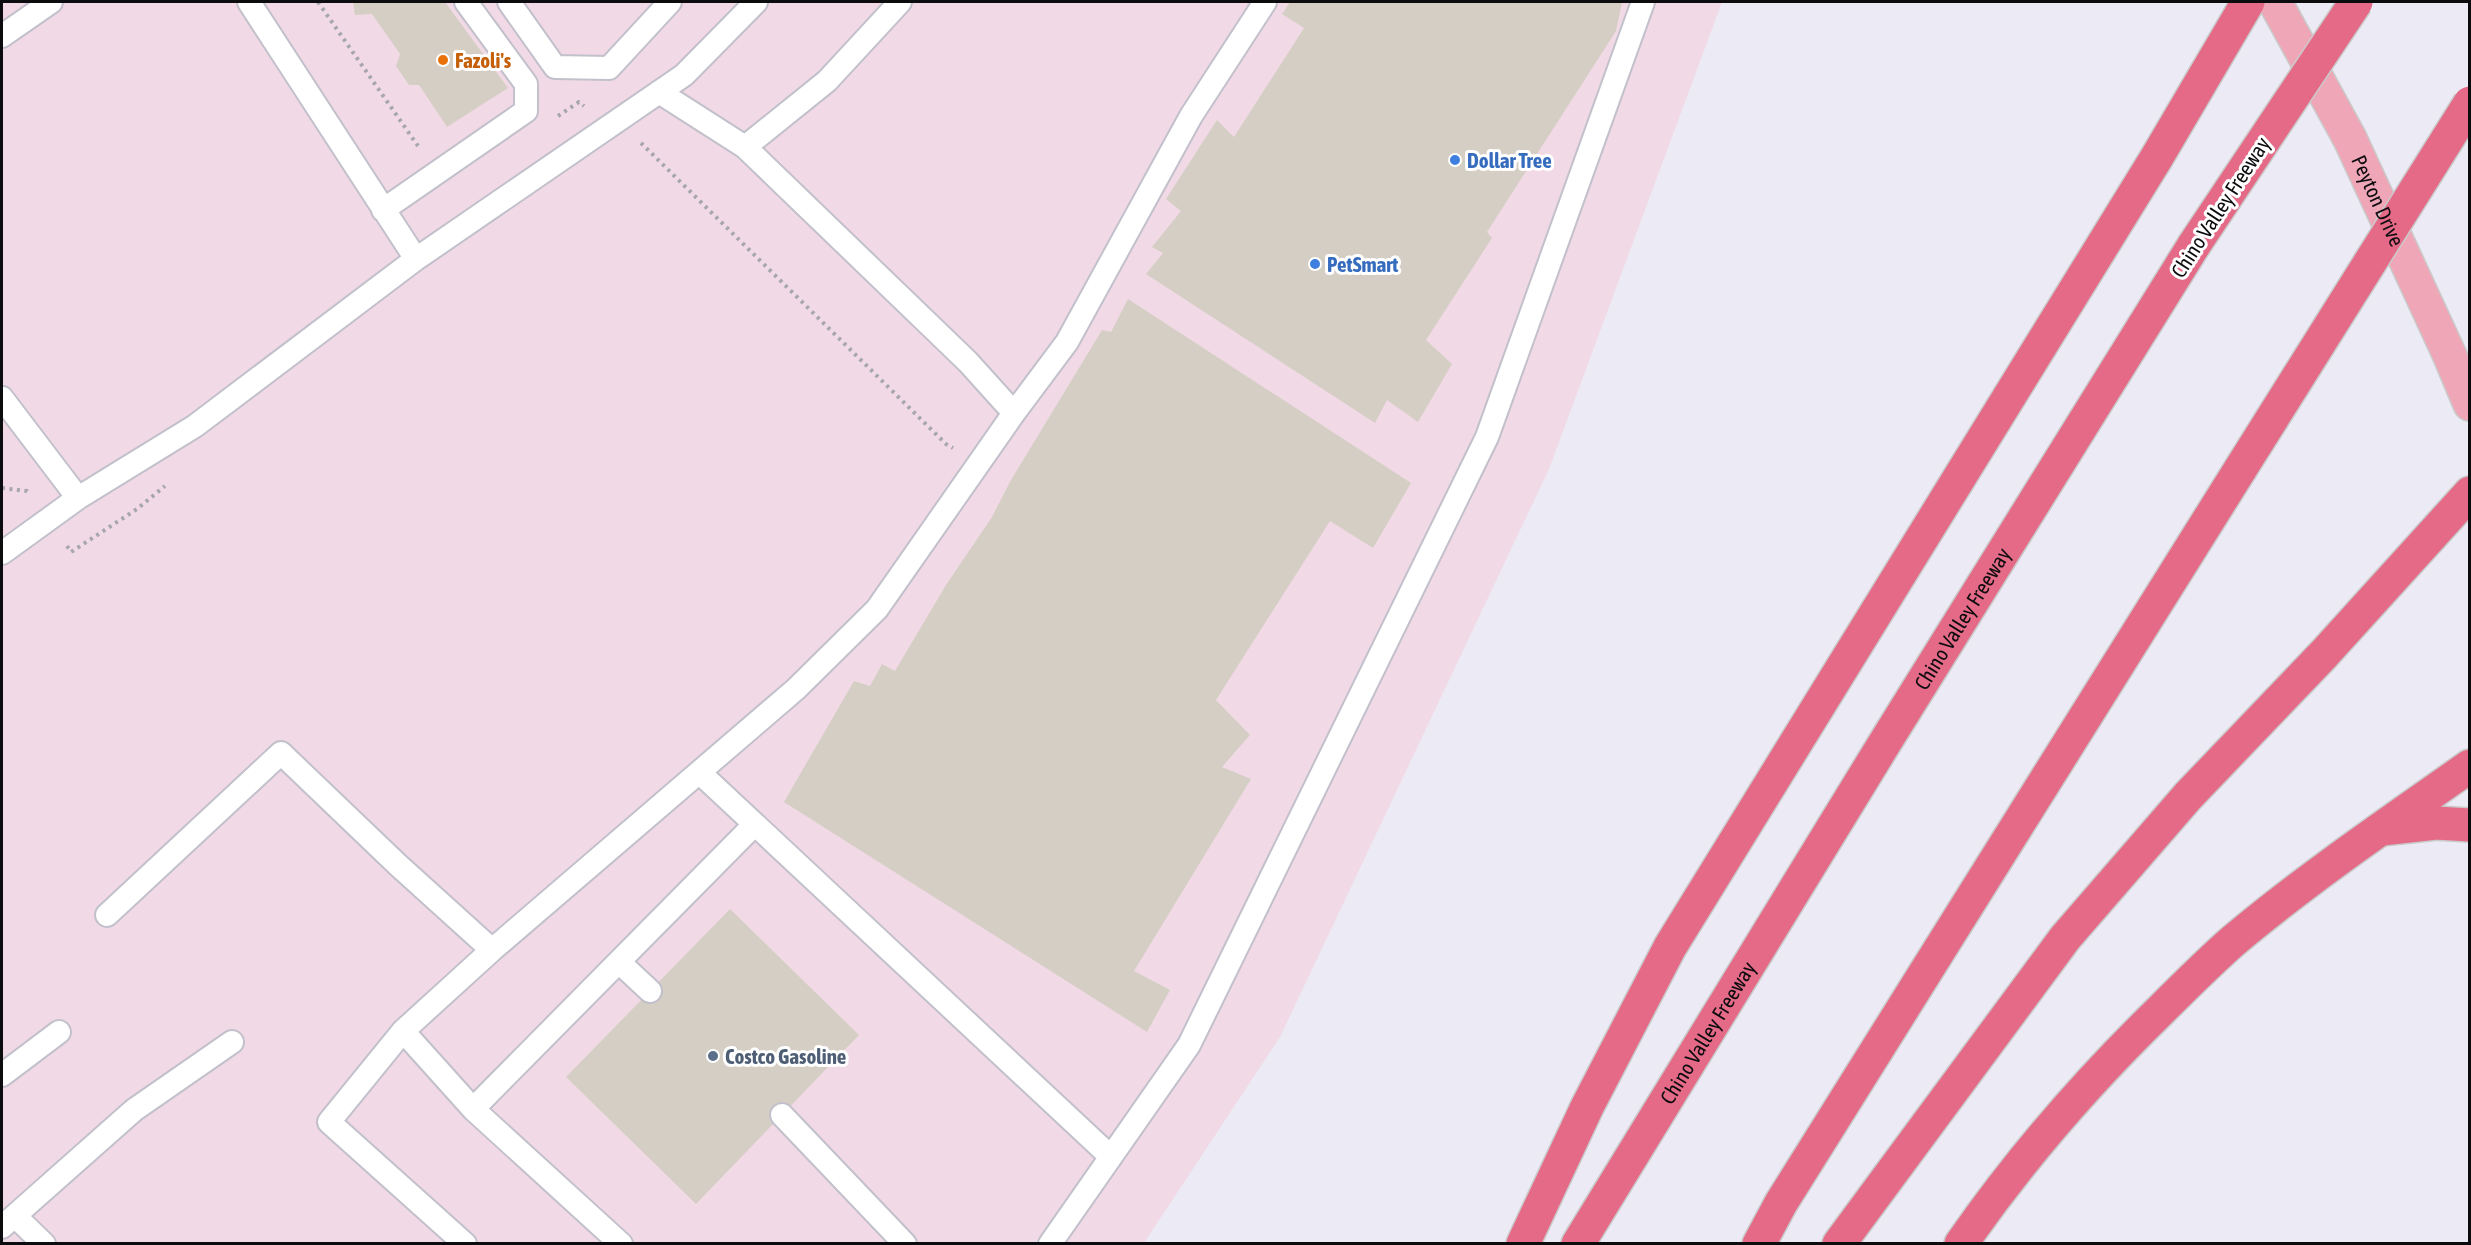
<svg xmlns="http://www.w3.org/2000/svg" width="2471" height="1245" viewBox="0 0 2471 1245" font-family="'Asap Condensed',sans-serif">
  <rect width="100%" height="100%" fill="#ebeaf5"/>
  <path fill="#f1dae6" d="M2,2H1722L1549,469L1280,1037L1144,1243L2,1244Z"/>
  <path fill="#d5cec5" d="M353,2H445L508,88L447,127L419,85H409L396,66L400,54L372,14L355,15Z
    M1290,2H1622L1616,31L1487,232L1492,238L1426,340L1452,364L1418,422L1387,400L1375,423L1146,274L1163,253L1152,247L1181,211L1166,199L1217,120L1234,137L1304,28L1282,14Z
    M1128,299L1411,483L1373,548L1330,521L1216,700L1250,735L1222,767L1251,779L1134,971L1170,990L1147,1032L784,802L854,681L870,686L882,664L895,671L946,585L992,517L1011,480L1102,330L1111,332Z
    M730,909L859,1035L696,1204L566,1077Z"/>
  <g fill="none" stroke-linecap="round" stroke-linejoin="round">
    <g stroke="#c2c0cb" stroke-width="26">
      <path id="lane" d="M249,2L416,259
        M509,2L555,67L609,68L670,2
        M2,36L51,2
        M745,147L827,81L900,2
        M383,210L526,111V84L466,2
        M2,398L78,498
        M1014,413L1067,342L1191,116L1265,2
        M2,553L78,498L195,426L416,259L684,75L756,2
        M700,773L1111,1157
        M107,915L281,753L398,865L492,950
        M619,962L650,991
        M403,1031L492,950L796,689L877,609L1014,413L968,362L745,147L659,92
        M2,1075L59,1032
        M473,1109L754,825
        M782,1115L905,1244
        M15,1216L44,1244
        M2,1227L134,1110L232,1042
        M465,1244L329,1122L403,1031L473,1109L621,1244
        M1050,1244L1189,1045L1487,437L1643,2"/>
    </g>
    <g stroke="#cacaca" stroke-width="36">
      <g id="primary">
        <path id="s1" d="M2275,2L2350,139L2450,356L2470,404"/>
      </g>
    </g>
    <g stroke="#cacaca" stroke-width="36">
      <g id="highway">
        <path d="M2382,829L2436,823L2470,825"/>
        <path d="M1523,1244L1587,1107L1670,947L2157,157L2248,2"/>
        <path id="s2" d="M1578,1244L1884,744L2194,245"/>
        <path d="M1759,1244L1781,1203L2241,468"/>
        <path d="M1839,1244L2065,938L2188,796L2324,654L2470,493"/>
        <path d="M1961,1244C2020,1159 2087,1082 2161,1010C2184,987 2208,963 2233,941C2308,878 2389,823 2470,766"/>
      </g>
    </g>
    <path stroke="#a7a6af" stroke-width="4" stroke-dasharray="3 4.5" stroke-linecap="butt" d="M318,2L418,146
      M558,116L579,102L584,106
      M641,143L946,444L953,448
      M2,488L27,491L29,494
      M67,546L71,552L137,509L165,486"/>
    <use href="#lane" stroke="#fff" stroke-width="22"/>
    <use href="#primary" stroke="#efa6b7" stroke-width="33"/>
    <use href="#highway" stroke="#e46a87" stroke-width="33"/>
    <g stroke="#cacaca" stroke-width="36" stroke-linecap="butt">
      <path id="highway-bridge" d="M2194,245L2356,2
        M2241,468L2470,103"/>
    </g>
    <use href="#highway-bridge" stroke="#e46a87" stroke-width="33"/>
  </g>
  <circle fill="#e8710a" stroke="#fff" stroke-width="2" cx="443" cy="60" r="6"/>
  <g fill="#3f7fe0" stroke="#fff" stroke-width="2">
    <circle cx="1455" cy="160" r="6"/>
    <circle cx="1315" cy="264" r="6"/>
  </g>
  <circle fill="#5c6f8a" stroke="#fff" stroke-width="2" cx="713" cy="1056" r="6"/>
  <g text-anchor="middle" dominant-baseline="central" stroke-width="6" stroke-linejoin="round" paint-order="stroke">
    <g font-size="21" font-weight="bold" fill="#c56008" stroke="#fff" text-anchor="start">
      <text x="455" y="60">Fazoli's</text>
    </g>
    <g font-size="21" font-weight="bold" fill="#366cbe" stroke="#fff" text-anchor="start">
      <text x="1467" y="160">Dollar Tree</text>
      <text x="1327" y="264">PetSmart</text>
    </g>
    <g font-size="21" fill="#0c0c0f" stroke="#fff">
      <text stroke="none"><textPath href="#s1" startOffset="224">Peyton Drive</textPath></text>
      <text transform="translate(2220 207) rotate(-57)">Chino Valley Freeway</text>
      <text stroke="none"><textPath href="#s2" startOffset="734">Chino Valley Freeway</textPath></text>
      <text stroke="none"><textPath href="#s2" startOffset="248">Chino Valley Freeway</textPath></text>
    </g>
    <g font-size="21" font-weight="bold" fill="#4e5e75" stroke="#fff" text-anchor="start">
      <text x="725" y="1056">Costco Gasoline</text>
    </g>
  </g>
  <rect width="2471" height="1245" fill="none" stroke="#0c0c0f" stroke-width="6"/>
</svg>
